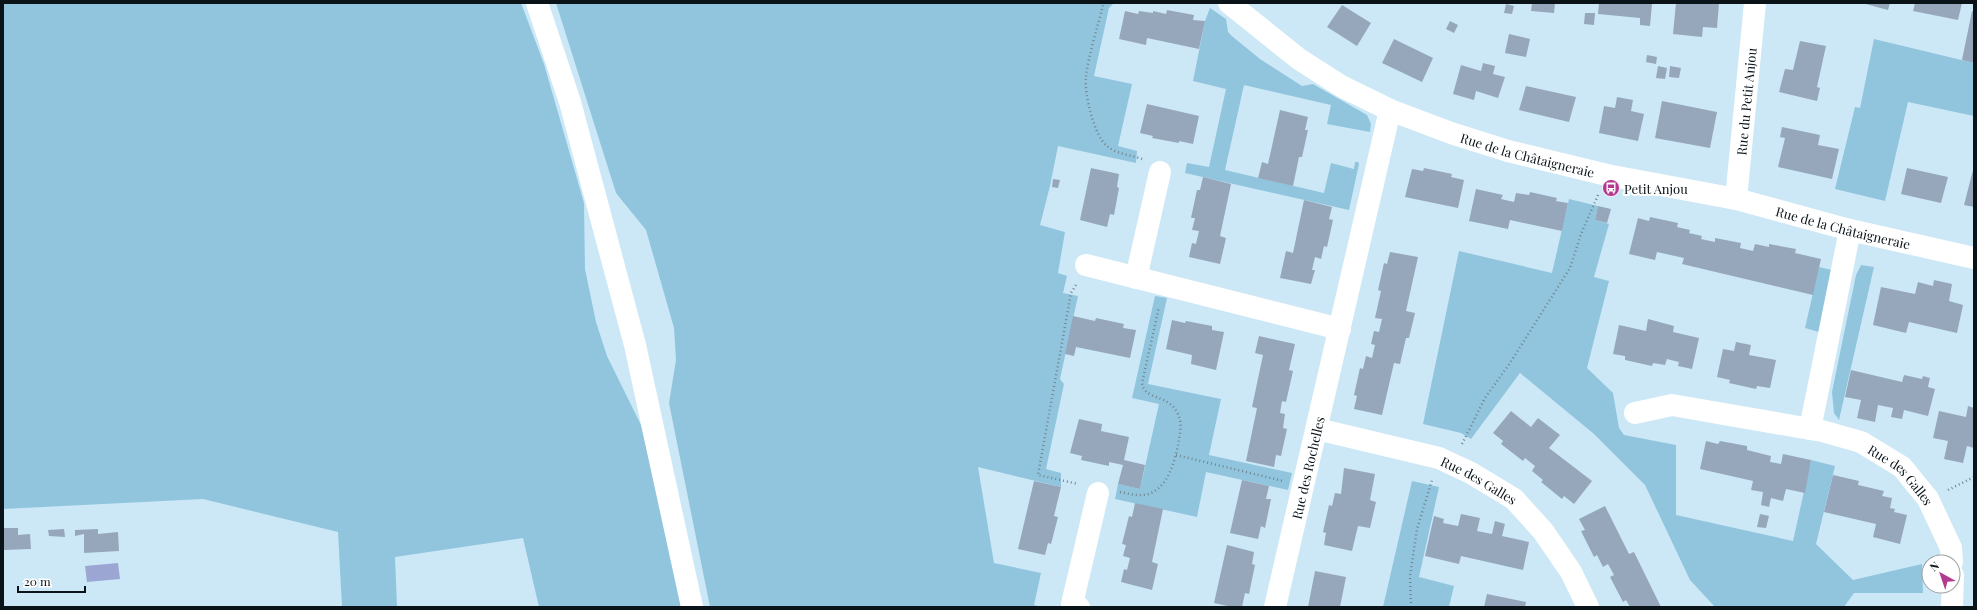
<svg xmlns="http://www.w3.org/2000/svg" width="1977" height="610" viewBox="0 0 1977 610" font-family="'Playfair Display',serif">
  <rect width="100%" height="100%" fill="#cce8f6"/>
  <path fill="#91c5de" d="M3,3H521L544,64L584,203L585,269L596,322L607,356L641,425L672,559L681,607H539L523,538L395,557L397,607H342L338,532L203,499L3,509Z
    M556,3H1114L1109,8L1094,76L1132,84L1118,146L1137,151L1136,163L1058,146L1050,186L1040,225L1065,232L1058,273L1067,276L1063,293L1078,296L1060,379L1064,384L1046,469L1061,473V487L978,467L994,563L1041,573L1034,605L1042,607H710L669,403L676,360L674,328L646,230L616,193Z
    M1210,8L1226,19L1228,32L1233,37L1260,59L1302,86L1313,84L1367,115L1371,124L1370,132L1327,124L1331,105L1244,85L1225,170L1324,193L1331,163L1354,169L1355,162H1358L1359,164L1349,210L1185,173L1187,163L1209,167L1226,89L1193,81L1205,21Z
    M1874,39L1974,63V116L1908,102L1885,201L1835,189L1855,107L1860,108Z
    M1569,199L1598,206L1595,220L1609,224L1594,277L1609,281L1587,368L1613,393L1619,428L1624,435L1676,445V515L1793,541L1811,460L1835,466L1816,544L1853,580L1922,564L1923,593H1854L1844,607H1715L1690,580L1645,485L1594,434L1520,373L1471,439L1461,433L1423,424L1459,251L1552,273Z
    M1861,265L1874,267L1839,420L1834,413L1832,392L1856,275Z
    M1819,267L1832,270L1819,332L1805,328Z
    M1155,296L1167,298L1148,384L1221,399L1209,455L1292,473L1288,490L1206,472L1197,517L1115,499L1118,484L1140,489L1159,404L1132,398Z
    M1412,481L1439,487L1419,577L1454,586L1449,607H1383Z"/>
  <path fill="#9ca6d2" d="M118,563L120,579L87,582L85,566Z"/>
  <path fill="#96a7bc" d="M1532,3H1555L1554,13L1531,11Z
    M1599,3L1652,4L1650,26L1640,25V18L1598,14Z
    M1676,3H1719L1717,28L1703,27L1702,37L1673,34Z
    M1862,3H1890L1888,10Z
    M1915,3H1962L1958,20L1913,11Z
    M1506,4L1514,6L1512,14L1504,13Z
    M1342,5L1371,23L1357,46L1327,27Z
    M1167,10L1194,15L1193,20L1205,21L1199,49L1147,38L1146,45L1119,39L1125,11L1138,14L1139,11L1153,13V11L1166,14Z
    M1972,11L1974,12V63L1962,60Z
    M1585,13H1595L1594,25L1584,24Z
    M1450,21L1458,25L1454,33L1446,29Z
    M1509,34L1530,39L1526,57L1505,53Z
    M1394,39L1433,58L1422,82L1382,63Z
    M1800,41L1826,46L1817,87L1820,88L1817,101L1779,92L1785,69L1793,70Z
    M1647,55L1657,57L1656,64L1646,62Z
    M1483,63L1495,66L1493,74L1505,77L1498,98L1476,91L1474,100L1453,94L1461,65L1481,71Z
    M1658,66L1667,68L1665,79L1656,78Z
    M1670,66L1681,68L1679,78L1669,77Z
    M1526,86L1576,97L1569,122L1519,110Z
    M1617,97L1633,100L1631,111L1644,114L1638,141L1599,133L1604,106L1615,108Z
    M1662,101L1717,112L1710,148L1655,138Z
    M1147,104L1199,116L1193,144L1179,141V143L1152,138L1153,136L1140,133Z
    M1280,110L1308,117L1305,130H1308L1302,157H1299L1293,186L1258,178L1262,162L1268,164Z
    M1782,127L1820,135L1818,145L1839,149L1832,179L1778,167L1785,138L1780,137Z
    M1091,168L1119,174L1117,187L1119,188L1114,215L1110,214L1107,227L1080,220Z
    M1424,168L1452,174L1451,177L1464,180L1458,208L1405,197L1412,169L1423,171Z
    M1907,168L1948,177L1941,203L1901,194Z
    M1973,170H1974V207L1964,205Z
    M1203,177L1231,184L1220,236L1226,238L1220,264L1189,257L1192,243L1196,244L1199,231L1192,230L1195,218H1191L1197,190H1200Z
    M1053,179L1060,180L1058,188L1052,187Z
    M1476,189L1503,195L1501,199L1514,202L1516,193L1529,195L1530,192L1557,198L1556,201L1568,203L1562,231L1510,220L1508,229L1469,221Z
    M1304,200L1332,207L1329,219L1333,220L1327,247L1324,246L1321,259L1315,257L1312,270H1315L1311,284L1280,278L1286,251L1293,253Z
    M1598,206L1611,209L1607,223L1595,220Z
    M1650,217L1678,223L1677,227L1690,230L1689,233L1702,236L1701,239L1715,242V238L1741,243L1740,248L1753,251L1755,244L1769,247V244L1796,249L1795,253L1821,259L1813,295L1682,264L1684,258L1657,252L1655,260L1629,254L1638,218L1649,221Z
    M1390,252L1418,257L1406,311L1415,313L1409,338H1406L1400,364L1394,363L1382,415L1354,409L1357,396L1354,395L1360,368L1363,369L1366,356L1372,358L1375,345L1371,344L1374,331L1379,332L1382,319L1375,318L1381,291L1378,290L1384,263L1387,264Z
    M1934,280L1952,284L1949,301L1963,305L1957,333L1909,322L1906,333L1873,325L1881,287L1915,294L1918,282L1933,286Z
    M1073,316L1095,321L1096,318L1124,324L1123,328L1136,330L1130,358L1076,347L1074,356L1065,354Z
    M1648,319L1674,326L1673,332L1699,338L1692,369L1678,366L1679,362L1667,359L1665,365L1653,363L1652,366L1625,360V356L1613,354L1619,325L1646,331Z
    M1172,320L1185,323L1186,321L1212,326V330L1224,332L1216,370L1191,364L1192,355L1166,349Z
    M1259,336L1295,344L1289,370L1293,371L1286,402L1282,401L1280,413L1285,414L1283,428L1287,429L1281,456L1276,455L1274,467L1246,461L1257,408L1252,407L1263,355L1255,353Z
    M1736,342L1751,345L1749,355L1776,360L1770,388L1757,386L1756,389L1729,383L1730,380L1717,377L1723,349L1734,351Z
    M1851,370L1902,382L1904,375L1922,379L1923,376L1930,378L1928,387L1935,389L1928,416L1904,410L1902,419L1891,417L1893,408L1878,405L1875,422L1857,418L1861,400L1845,397Z
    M1968,406L1974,408V448L1967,446L1963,463L1944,459L1948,441L1933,438L1939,411L1966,417Z
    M1511,411L1531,427L1538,418L1560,435L1549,448L1592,481L1574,504L1564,496L1562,499L1541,482L1543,480L1532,471L1535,466L1525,458L1523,461L1501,444L1503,441L1493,433Z
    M1079,419L1102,424L1101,431L1129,437L1124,460L1145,465L1140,489L1118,484L1123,465L1109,462V466L1081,460L1082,456L1070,453Z
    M1706,441L1718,444L1720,441L1747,446V450L1771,456L1770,462L1781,464L1783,454L1811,460L1805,493L1786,489L1783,501L1771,498L1769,507L1761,505L1763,492L1751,490L1753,481L1700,469Z
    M1344,468L1375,474L1370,500L1376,502L1370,528L1358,526L1352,551L1324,545L1326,533L1323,532L1329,505L1332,506L1335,493L1341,494Z
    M1833,475L1859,481L1858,485L1884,491L1882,496L1892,498L1890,508L1895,509L1894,512L1907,515L1900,544L1873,537L1876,524L1824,512Z
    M1242,480L1269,486L1266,499H1271L1265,528L1261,526L1258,539L1230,533Z
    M1034,481L1061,487L1054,516L1058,517L1051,544L1048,543L1045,555L1018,549Z
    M1135,503L1163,509L1152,562L1158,564L1152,590L1121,582L1124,569L1127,570L1130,558L1123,556L1126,545L1122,544L1129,516L1132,517Z
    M1605,506L1629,554L1634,552L1661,607H1630L1626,600L1623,602L1610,577L1614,575L1608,564L1603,567L1597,555L1594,557L1581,531L1585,530L1579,519Z
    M1461,514L1480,518L1477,531L1492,534L1495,521L1505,524L1502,536L1529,542L1523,570L1461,556L1459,564L1425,556L1434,516L1444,519L1443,523L1458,526Z
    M1760,514L1769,516L1766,528L1757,527Z
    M3,528H18V535L30,534L31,549L3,550Z
    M64,529L65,537L49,536L48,530Z
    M98,529V534L118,532L119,551L84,553V534L75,536V530Z
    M1227,545L1254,552L1252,564L1255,565L1249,594L1245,593L1242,607H1232L1214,603Z
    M1315,571L1346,577L1340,607H1308Z
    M1487,594L1526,602L1525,607H1484Z"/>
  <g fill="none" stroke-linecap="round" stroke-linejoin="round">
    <path stroke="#71858e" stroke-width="2.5" stroke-dasharray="1 3" stroke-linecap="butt" d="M1106,3L1103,5C1098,26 1088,56 1086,77C1084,93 1094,136 1107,146C1116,154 1131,155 1142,159
      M1076,285L1071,293L1038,475L1078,484
      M1462,444L1485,398L1510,363L1570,268L1581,234L1598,195
      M1176,455L1283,481
      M1948,490L1974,477
      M1120,492C1126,493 1132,495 1138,495C1165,497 1174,465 1178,445C1180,433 1183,423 1177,412C1167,394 1144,400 1142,383L1159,307
      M1411,607L1410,576L1417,529L1432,480"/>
    <g stroke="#fff" stroke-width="22">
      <path id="s1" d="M1229,3L1299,59L1341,86L1390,110L1451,133L1508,151L1607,175L1736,199L1850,230L1974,258"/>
      <path id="s2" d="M1736,199L1755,3"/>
      <path d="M1086,265L1340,329"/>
      <path d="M1136,278L1160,172"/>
      <path id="s3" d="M1635,413L1672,405L1822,431L1861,442L1902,467L1928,499L1951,548L1952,562"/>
      <path id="s4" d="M1317,429L1439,458L1471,473L1514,499L1543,531L1571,572L1588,607"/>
      <path d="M1810,429L1850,230"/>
      <path d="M1079,607L1072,604L1098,493"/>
      <path id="s5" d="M1275,607L1390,110"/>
      <path d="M1952,607L1953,575"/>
    </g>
    <path stroke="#fff" stroke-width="22" d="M537,3L570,102L635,345L692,607"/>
  </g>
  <defs>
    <g id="bus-disc" transform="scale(0.9)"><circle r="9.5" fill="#b33a8e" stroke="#fff"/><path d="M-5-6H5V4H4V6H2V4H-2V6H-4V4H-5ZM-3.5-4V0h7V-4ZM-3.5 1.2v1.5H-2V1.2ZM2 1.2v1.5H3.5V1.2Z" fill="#fff"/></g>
  </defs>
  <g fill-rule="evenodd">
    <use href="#bus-disc" x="1611" y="188"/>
  </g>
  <g text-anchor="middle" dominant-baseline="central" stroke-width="4" stroke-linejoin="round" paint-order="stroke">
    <g font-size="13" fill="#091318" stroke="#fff">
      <text stroke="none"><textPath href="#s2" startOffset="98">Rue du Petit Anjou</textPath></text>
      <text stroke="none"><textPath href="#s1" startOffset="339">Rue de la Châtaigneraie</textPath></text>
      <text stroke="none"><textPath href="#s1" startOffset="663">Rue de la Châtaigneraie</textPath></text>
      <text stroke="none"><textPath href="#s5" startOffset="143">Rue des Rochelles</textPath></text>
      <text stroke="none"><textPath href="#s3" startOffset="283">Rue des Galles</textPath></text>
      <text stroke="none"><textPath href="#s4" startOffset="171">Rue des Galles</textPath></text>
    </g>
    <g font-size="13" fill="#091318" stroke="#fff" text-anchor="start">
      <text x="1624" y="188">Petit Anjou</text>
    </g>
  </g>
  <rect width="1977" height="610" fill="none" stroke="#091318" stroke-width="8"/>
  <g transform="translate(1941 574) rotate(320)"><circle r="19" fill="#ffffff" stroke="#9da1a3"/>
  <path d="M0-3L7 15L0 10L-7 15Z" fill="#b33a8e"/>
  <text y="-6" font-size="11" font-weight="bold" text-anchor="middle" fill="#091318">N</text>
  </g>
  <path d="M18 586v6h67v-6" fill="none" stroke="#091318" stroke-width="2"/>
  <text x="24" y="586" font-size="12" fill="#091318" stroke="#ffffff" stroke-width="3" paint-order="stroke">20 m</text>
</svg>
